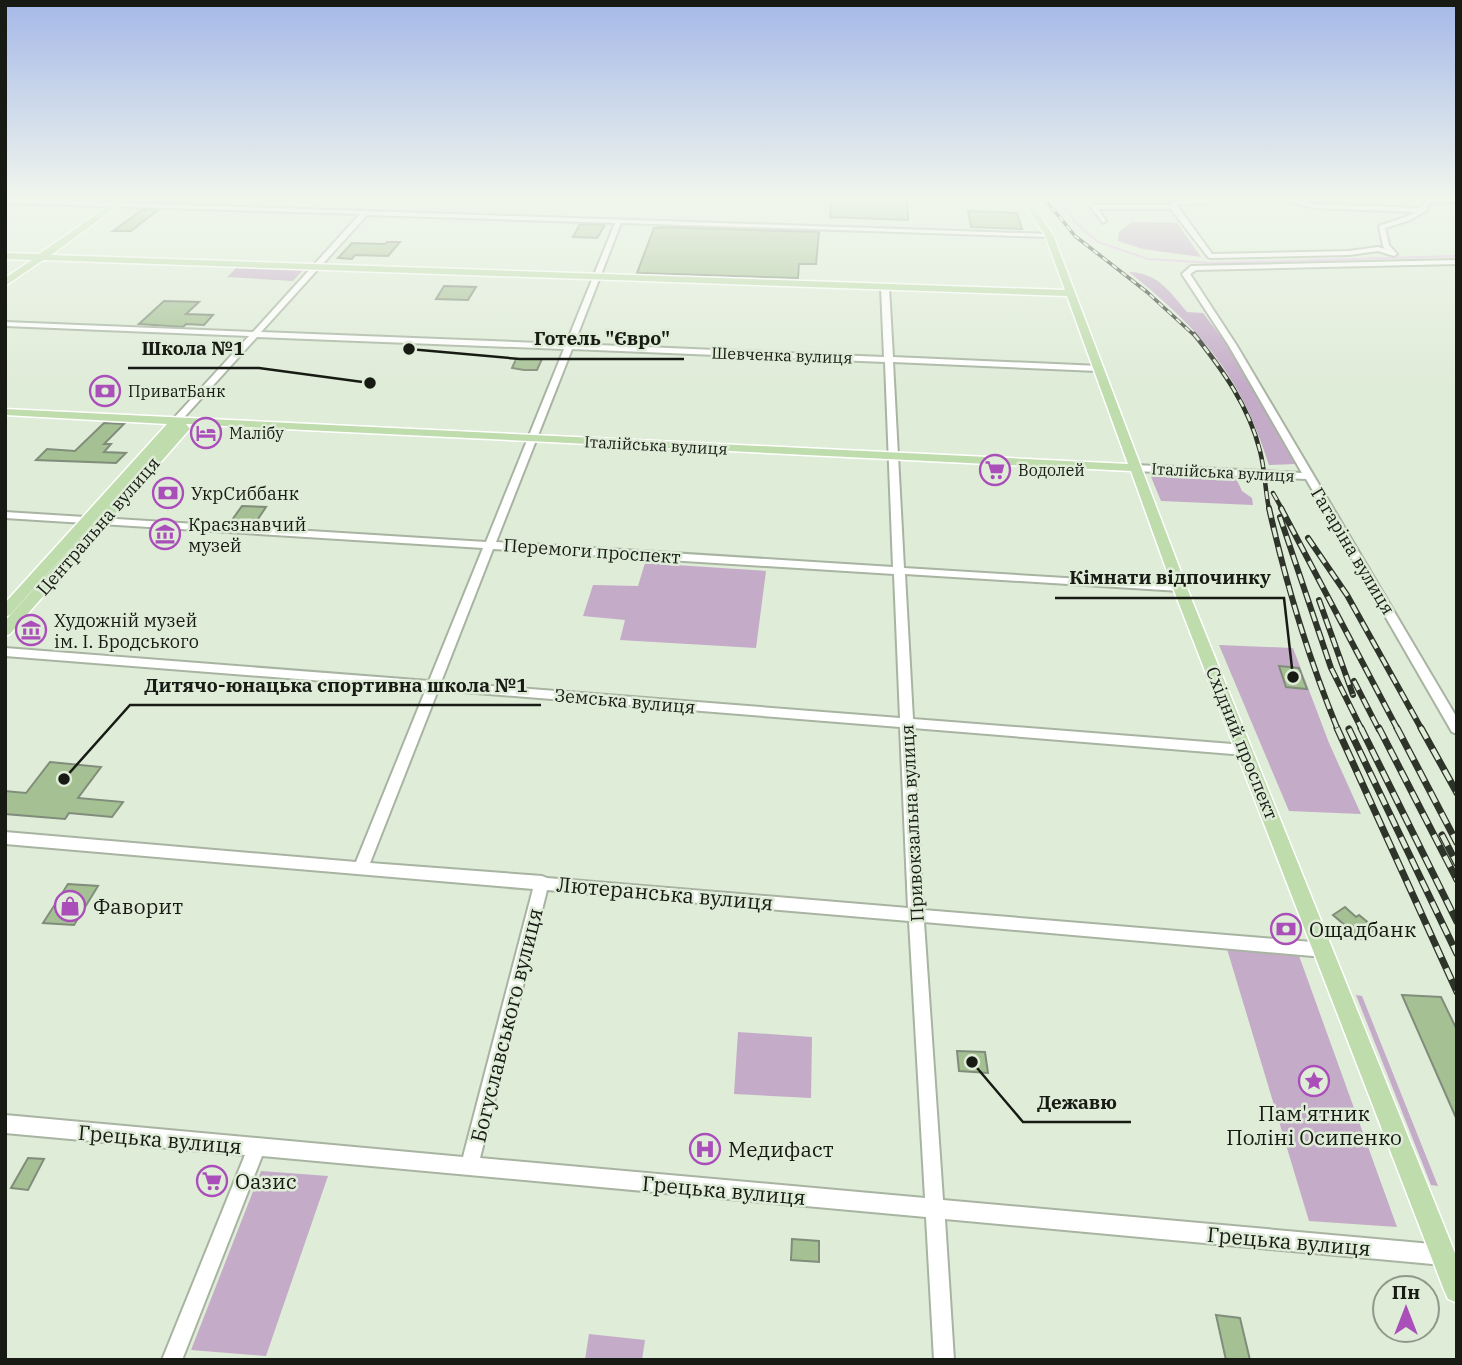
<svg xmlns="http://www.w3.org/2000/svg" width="1462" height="1365" viewBox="0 0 1462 1365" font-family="'IBM Plex Serif',serif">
  <rect width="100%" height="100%" fill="#dfecd8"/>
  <path fill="#c4abc8" d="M1132,222L1177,223L1201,257L1143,249L1118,241L1119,232Z
    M236,268L303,270L293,281L227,277Z
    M1129,272C1157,272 1170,292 1187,312L1203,313L1228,346L1296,464L1269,465C1241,375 1201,330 1129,272Z
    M1149,472L1235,476L1242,491L1252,498L1253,505L1161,501Z
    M645,563L766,571L756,648L620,640L625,620L583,616L593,585L638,586Z
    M1219,645L1293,648L1329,743L1361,814L1289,811Z
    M1227,949L1298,953L1397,1227L1309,1221Z
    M1356,995L1362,996L1438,1186L1431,1185Z
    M738,1032L812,1037L811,1098L734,1094Z
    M261,1171L328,1176L266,1356L191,1350Z
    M589,1334L645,1340L642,1360H585Z"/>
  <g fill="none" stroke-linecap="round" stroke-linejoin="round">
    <path stroke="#e2bee8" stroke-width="2" d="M1057,198L1078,225L1098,242L1148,259L1214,263L1457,256"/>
  </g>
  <path fill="#a5c194" stroke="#818d7b" stroke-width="2" d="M832,198H907L908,220L830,217Z
    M142,210H158L131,231H113Z
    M968,211L1017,213L1022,229L971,227Z
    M580,224L605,225L597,238L573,237Z
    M665,227L819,232L816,264H799L798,278L637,273L654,228Z
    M387,242H400L388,256L355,255L352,259L338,258L352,243L385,244Z
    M444,286L476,287L468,300L436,299Z
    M164,301L199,302L186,314L213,315L204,325L186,324L183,327L139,324Z
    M516,359H542L537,370H524L512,368Z
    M104,423L124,424L104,444H111L104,452L126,453L116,463L36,460L47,449L75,451Z
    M242,506L266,507L256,522L232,520Z
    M1279,666L1299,668L1307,689L1286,687Z
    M50,762L101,767L78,798L123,802L112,817L69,813L65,819L5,814V791L26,793Z
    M68,884L98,886L74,925L43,923Z
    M1345,907L1356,917L1359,915L1376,929L1361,939L1333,915Z
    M1402,995L1441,997L1457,1030V1120Z
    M957,1051L985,1052L988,1073L959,1071Z
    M28,1158L44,1159L28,1190L11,1188Z
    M792,1239L819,1241V1262L791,1260Z
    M1216,1315L1240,1318L1250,1360H1226Z"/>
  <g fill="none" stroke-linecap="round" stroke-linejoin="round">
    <g stroke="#a8b4a1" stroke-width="4">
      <path id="minor" d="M1221,198L1207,203L1176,204L1212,254L1349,251L1378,247L1385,249L1383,246L1379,226L1405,217L1416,212L1314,208L1278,198H1288L1314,204L1420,208L1427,199L1457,198V202L1429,203L1426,211L1410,220L1385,228L1389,245L1397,254L1394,256L1378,251L1349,255L1210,258L1208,257L1171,209H1098L1106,221L1103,223L1091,207L1094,205H1170L1171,202Z
        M5,199L1051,234V236L1049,237L621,223L574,344L884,357L881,287L885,285L889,287L893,357L1100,366V370L1097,371L893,362L904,568L1180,585L1186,588L1180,591L905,574L913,719L1245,745L1250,747L1252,750L1250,753L1245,755L913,728L923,910L1324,943L1329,945L1332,950L1329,955L1324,957L924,922L943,1200L1443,1245L1450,1248L1453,1255L1450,1262L1443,1265L945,1219L954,1360H934L926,1217L262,1156L182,1360H162L245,1155L5,1133V1115L463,1157L533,889L5,844V832L356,862L426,689L5,656V648L429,681L483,548L5,518V512L486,542L564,349L257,337L179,423H173V419L249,336L5,326V322L253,332L360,214L5,203ZM367,215L615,223L566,344L261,332ZM572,349L885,362L893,567L496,542ZM493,549L894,574L900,718L441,682ZM438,690L900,727L908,908L547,878L542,876L370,863ZM547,890L909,921L925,1198L480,1158Z
        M1457,260V264L1196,270L1190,274L1237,346L1457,718V734L1452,732L1306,479L1135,471L1130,468L1135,465L1302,473L1229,346L1182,274L1191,266Z"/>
    </g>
    <g stroke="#fff" stroke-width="3">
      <path id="major" d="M120,198H129L51,255L1065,290L1045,235L1020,198H1028L1053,235L1187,588L1457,1258V1303L1448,1299L1444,1290L1173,588L1131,471L186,424L190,429L188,431L10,634L5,636V621L178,429L10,615L5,617V603L167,424L5,415V409L1128,464L1067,296L43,260L5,286V278L32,260L5,259V253L39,254Z"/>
    </g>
    <use href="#minor" fill="#fff" fill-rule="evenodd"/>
    <use href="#major" fill="#bfdcac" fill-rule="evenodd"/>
    <g stroke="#2f342b" stroke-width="3.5">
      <path id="rail-far3" d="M1044,198L1075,236L1147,292L1195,336"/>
    </g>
    <g stroke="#2f342b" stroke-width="4.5">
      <path id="rail-far2" d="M1194,334C1222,369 1249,406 1260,451C1265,470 1265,490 1269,509
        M1273,493L1282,509"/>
    </g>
    <g stroke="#2f342b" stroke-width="6">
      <path id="rail-far1" d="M1269,508C1286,584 1308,657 1338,730
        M1281,508L1398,730
        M1280,517L1331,668L1362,730
        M1308,538L1347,595L1422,730
        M1319,600L1353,695
        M1354,681L1379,730"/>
    </g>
    <g stroke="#2f342b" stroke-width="7">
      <path id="rail" d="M1337,728L1457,992
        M1361,728L1457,922
        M1379,728L1457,880
        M1397,728L1457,843
        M1421,728L1457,793
        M1349,729L1457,954
        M1442,835L1457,864"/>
    </g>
    <use href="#rail-far3" stroke="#dfecd8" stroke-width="2" stroke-dasharray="6" stroke-linecap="butt"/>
    <use href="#rail-far2" stroke="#dfecd8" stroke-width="2.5" stroke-dasharray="8" stroke-linecap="butt"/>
    <use href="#rail-far1" stroke="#dfecd8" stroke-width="3.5" stroke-dasharray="10" stroke-linecap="butt"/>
    <use href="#rail" stroke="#dfecd8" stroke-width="4.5" stroke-dasharray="12" stroke-linecap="butt"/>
  </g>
  <linearGradient id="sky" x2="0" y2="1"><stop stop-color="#a5b8e8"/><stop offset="0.51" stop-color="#f1f6ed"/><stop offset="1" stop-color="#f1f6ed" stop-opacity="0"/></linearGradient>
  <rect width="1462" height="389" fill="url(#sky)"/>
  <defs>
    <g id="bank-ring" transform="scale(1.575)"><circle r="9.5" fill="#dfecd8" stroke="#aa4fba" stroke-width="1.5"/><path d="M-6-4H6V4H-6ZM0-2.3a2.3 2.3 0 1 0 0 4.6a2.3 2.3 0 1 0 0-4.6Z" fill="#aa4fba"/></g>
    <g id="hotel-ring" transform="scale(1.575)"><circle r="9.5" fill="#dfecd8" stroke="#aa4fba" stroke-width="1.5"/><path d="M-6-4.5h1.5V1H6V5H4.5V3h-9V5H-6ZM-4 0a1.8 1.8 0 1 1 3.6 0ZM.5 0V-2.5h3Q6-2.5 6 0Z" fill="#aa4fba"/></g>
    <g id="supermarket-ring" transform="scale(1.575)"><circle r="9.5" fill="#dfecd8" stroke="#aa4fba" stroke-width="1.5"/><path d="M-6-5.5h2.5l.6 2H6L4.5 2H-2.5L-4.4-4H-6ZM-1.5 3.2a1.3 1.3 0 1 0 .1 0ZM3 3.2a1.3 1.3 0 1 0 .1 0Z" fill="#aa4fba"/></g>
    <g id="museum-ring" transform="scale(1.575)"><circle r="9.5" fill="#dfecd8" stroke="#aa4fba" stroke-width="1.5"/><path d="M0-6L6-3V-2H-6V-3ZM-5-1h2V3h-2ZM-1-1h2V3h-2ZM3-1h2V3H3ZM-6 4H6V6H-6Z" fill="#aa4fba"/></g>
    <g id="shop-ring" transform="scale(1.575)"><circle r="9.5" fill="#dfecd8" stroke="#aa4fba" stroke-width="1.5"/><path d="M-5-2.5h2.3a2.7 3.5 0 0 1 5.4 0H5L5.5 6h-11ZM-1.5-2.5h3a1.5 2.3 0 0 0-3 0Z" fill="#aa4fba"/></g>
    <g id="sight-ring" transform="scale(1.575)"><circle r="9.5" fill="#dfecd8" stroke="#aa4fba" stroke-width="1.5"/><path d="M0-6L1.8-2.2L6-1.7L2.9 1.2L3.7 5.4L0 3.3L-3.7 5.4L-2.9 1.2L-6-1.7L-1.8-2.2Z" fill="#aa4fba"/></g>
    <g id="hospital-ring" transform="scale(1.575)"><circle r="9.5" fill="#dfecd8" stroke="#aa4fba" stroke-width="1.5"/><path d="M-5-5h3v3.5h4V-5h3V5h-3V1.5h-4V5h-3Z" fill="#aa4fba"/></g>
  </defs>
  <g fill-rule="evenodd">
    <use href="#bank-ring" x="105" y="391"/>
    <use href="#hotel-ring" x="206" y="433"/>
    <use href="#supermarket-ring" x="995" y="470"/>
    <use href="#bank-ring" x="168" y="493"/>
    <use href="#museum-ring" x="165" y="534"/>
    <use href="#museum-ring" x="31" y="630"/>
    <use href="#shop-ring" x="70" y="906"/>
    <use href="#bank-ring" x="1286" y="929"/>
    <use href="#sight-ring" x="1314" y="1081"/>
    <use href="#hospital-ring" x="705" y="1149"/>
    <use href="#supermarket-ring" x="212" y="1181"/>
  </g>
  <g text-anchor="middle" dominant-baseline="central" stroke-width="5" stroke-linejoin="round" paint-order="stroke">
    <g font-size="16" fill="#171b14" stroke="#dfecd8">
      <text transform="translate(782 355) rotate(2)">Шевченка вулиця</text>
      <text transform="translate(656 445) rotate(3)">Італійська вулиця</text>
      <text transform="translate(1223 472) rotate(3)">Італійська вулиця</text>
    </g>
    <g font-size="16" fill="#171b14" stroke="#dfecd8" text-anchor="start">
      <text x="128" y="391">ПриватБанк</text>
      <text x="229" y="433">Малібу</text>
      <text x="1018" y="470">Водолей</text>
    </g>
    <g font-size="18" fill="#171b14" stroke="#dfecd8" text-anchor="start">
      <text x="191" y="493">УкрСиббанк</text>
      <text x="188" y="524">Краєзнавчий<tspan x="188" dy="21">музей</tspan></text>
      <text x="54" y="620">Художній музей<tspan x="54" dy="21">ім. І. Бродського</tspan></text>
    </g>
    <g font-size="18" fill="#171b14" stroke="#dfecd8">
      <text transform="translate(98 526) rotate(-49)">Центральна вулиця</text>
      <text transform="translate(592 551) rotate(4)">Перемоги проспект</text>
      <text transform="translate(1353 551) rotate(59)">Гагаріна вулиця</text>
      <text transform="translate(625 701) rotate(5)">Земська вулиця</text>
      <text transform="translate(1242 743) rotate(68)">Східний проспект</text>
      <text transform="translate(912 823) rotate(-93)">Привокзальна вулиця</text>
    </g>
    <g font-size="21" fill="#171b14" stroke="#dfecd8">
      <text transform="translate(665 893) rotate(5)">Лютеранська вулиця</text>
      <text transform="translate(506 1025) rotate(-76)">Богуславського вулиця</text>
      <text transform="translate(160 1139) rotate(5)">Грецька вулиця</text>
      <text transform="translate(724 1190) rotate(5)">Грецька вулиця</text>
      <text transform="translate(1289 1241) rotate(5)">Грецька вулиця</text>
    </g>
    <g font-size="21" fill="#171b14" stroke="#dfecd8" text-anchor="start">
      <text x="93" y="906">Фаворит</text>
      <text x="1309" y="929">Ощадбанк</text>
      <text x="1314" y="1113" text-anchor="middle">Пам'ятник<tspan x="1314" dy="24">Поліні Осипенко</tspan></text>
      <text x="728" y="1149">Медифаст</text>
      <text x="235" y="1181">Оазис</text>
    </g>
  </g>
  <path fill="none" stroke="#171b14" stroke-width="2.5" d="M409 349L520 359H684M370 383L259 368H128M1293 677L1284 598H1055M64 779L130 705H541M972 1062L1023 1122H1131"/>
  <g fill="#171b14" stroke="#dfecd8" stroke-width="2.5">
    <circle cx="409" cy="349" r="7"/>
    <circle cx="370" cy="383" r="7"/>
    <circle cx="1293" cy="677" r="7"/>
    <circle cx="64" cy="779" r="7"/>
    <circle cx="972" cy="1062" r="7"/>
  </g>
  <g font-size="19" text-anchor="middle" font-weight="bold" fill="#171b14" stroke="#dfecd8" stroke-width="5" stroke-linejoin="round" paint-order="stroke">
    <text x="602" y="345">Готель "Євро"</text>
    <text x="193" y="355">Школа №1</text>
    <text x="1170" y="584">Кімнати відпочинку</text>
    <text x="336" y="692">Дитячо-юнацька спортивна школа №1</text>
    <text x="1077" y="1109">Дежавю</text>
  </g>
  <rect width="1462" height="1365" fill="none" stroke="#171b14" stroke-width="14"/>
  <g transform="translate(1406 1309)"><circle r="33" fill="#dfecd8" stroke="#8f988a" stroke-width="2"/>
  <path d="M0-5L12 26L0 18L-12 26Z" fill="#aa4fba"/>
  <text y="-10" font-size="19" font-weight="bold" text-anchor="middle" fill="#171b14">Пн</text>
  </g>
</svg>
